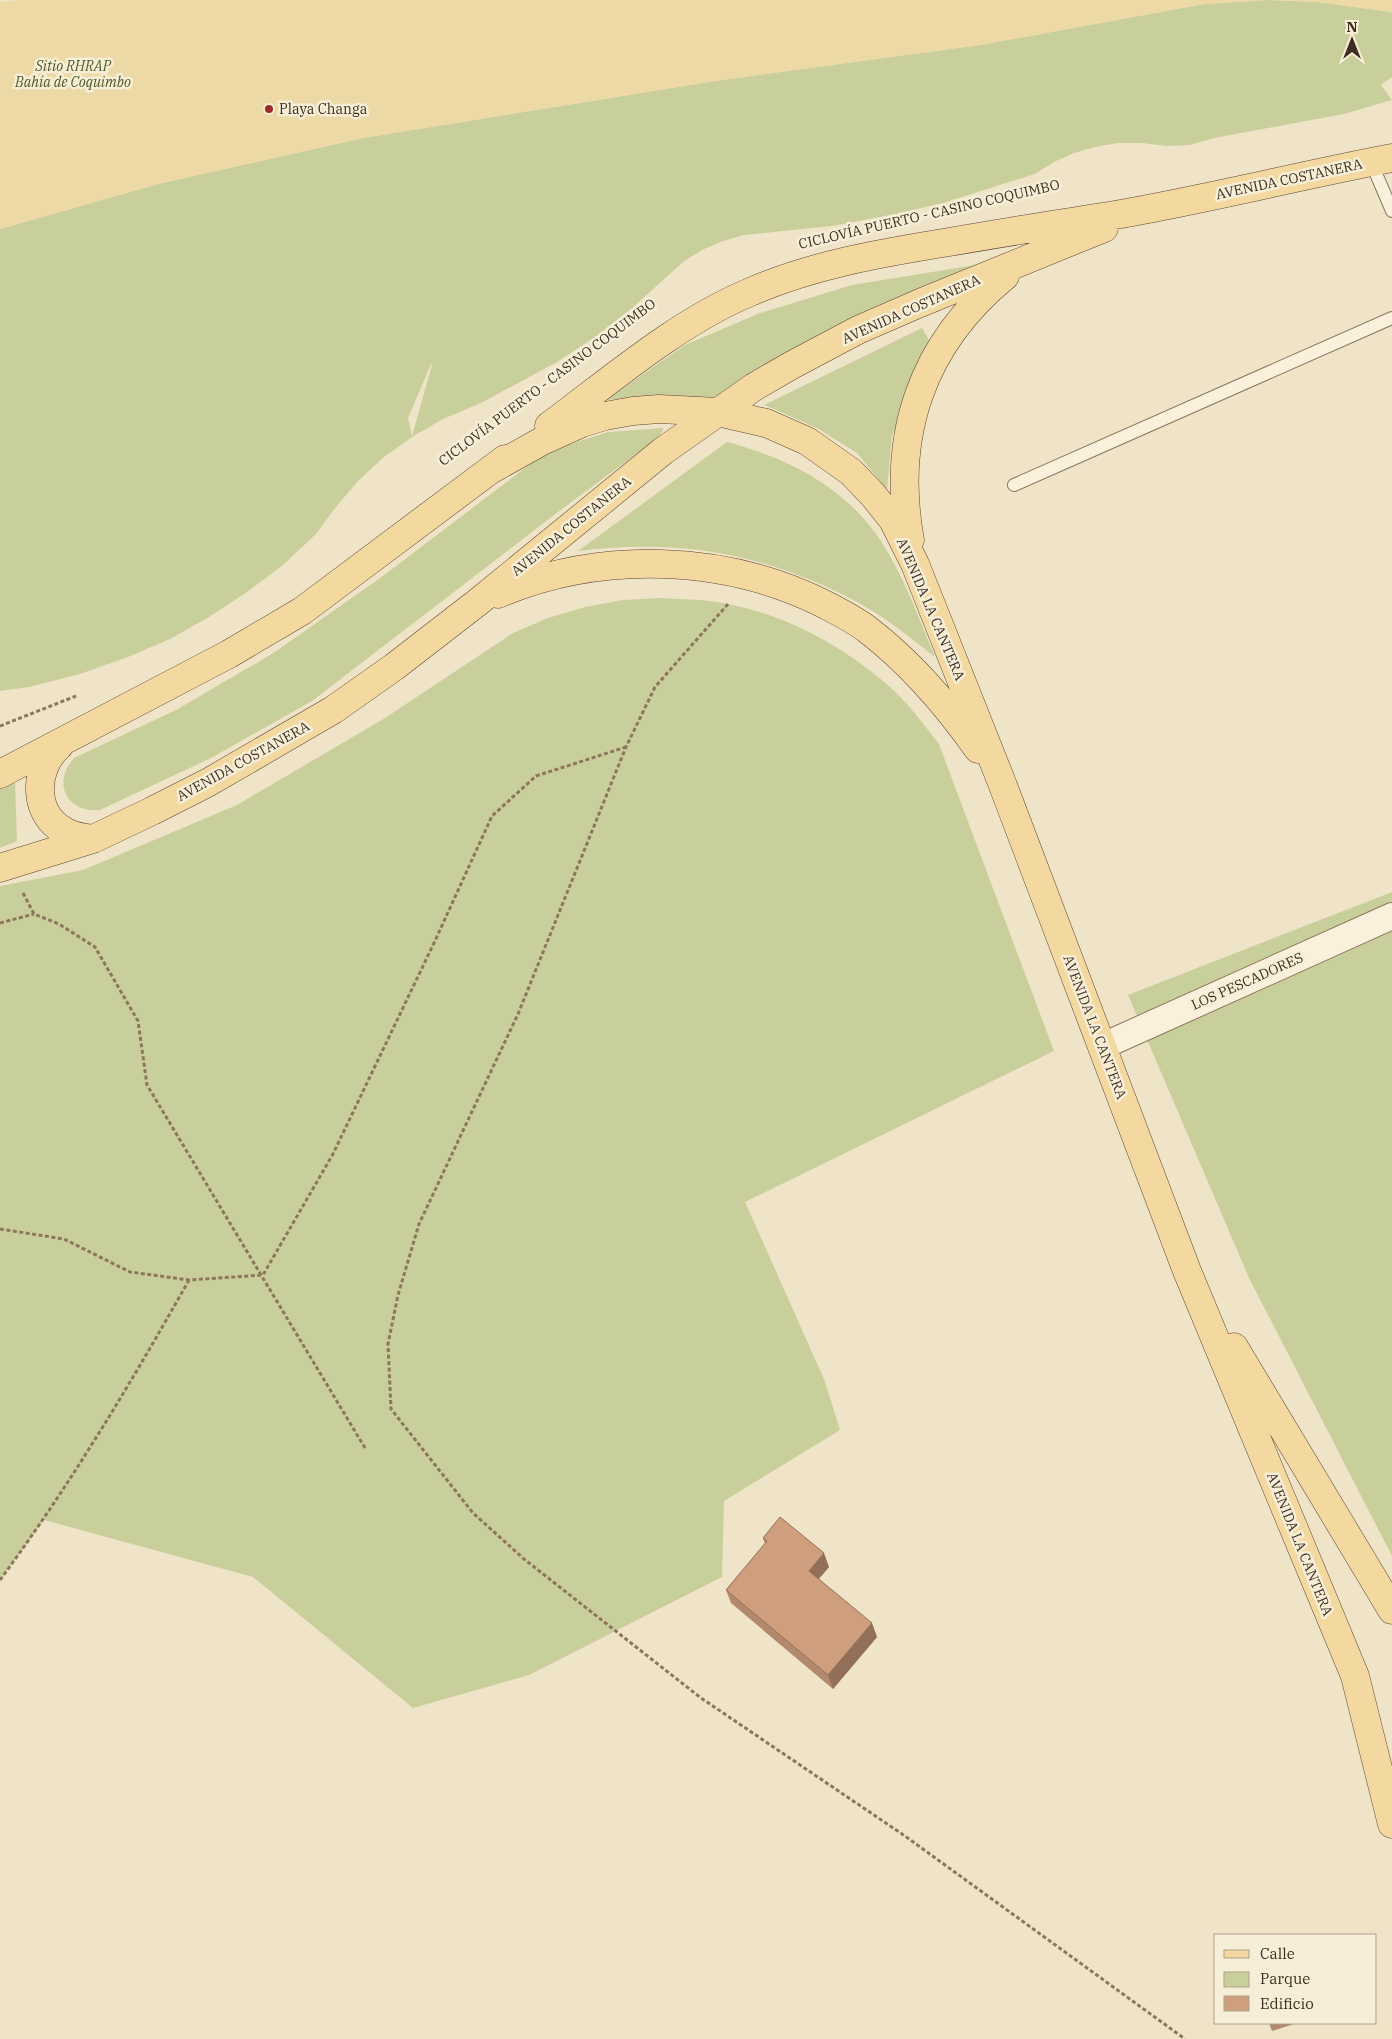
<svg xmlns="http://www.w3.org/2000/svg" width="1392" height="2039" viewBox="0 0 1392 2039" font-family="'IBM Plex Serif',serif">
  <rect width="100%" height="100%" fill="#f0e4c8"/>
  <path fill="#c9cf9b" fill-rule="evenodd" d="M1267,0L1317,2L1392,12V77L1381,85L1392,100L1344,114L1214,138L1190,145L1166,146L1142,143H1118L1095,147L1074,153L1054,162L1035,174L943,203L895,214L832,226L744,235L723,241L702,250L683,262L631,309L595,337L557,362L481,403L443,419L412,437L384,457L358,481L336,507L316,534L283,565L247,592L209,617L170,639L128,657L80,674L29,687L0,691V229L158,184L363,138L715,81L980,45L1204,4ZM431,364L432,365L412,436L408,418Z
    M1018,258L713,402C677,398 642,396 606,400L685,345L760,313L852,285Z
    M922,328L930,342L892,436L887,490L857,453L817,428L764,405Z
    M664,428L659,437L558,512L312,701L211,758L100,810C66,813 52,783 74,758L176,710L272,654L383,576L546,452L608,432Z
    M727,442C795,460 855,492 890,556C908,588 921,623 935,657C912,639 889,620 864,606C802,571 729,548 657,547C631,546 604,548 578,551Z
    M662,598C674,599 687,599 700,600C767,606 832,638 883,681C905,699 922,722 939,744L1054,1051L745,1202L824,1379L840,1430L724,1501L722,1577L529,1675L413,1708L253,1577L44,1520L0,1580V886L83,870L237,805L385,718L513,633L548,618L585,607L623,600Z
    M15,781L17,841L0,848V787Z
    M1392,892V1556L1249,1278L1128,995Z"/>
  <path fill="#ecd9a5" d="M19,0H1392V12L1317,2L1267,0L1204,4L980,45L715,81L363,138L158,184L0,229V2Z"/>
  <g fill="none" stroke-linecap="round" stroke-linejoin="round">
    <g stroke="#8d765c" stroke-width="14">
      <path id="service" d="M1371,162L1392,211
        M1014,485L1392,318"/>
    </g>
    <g stroke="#8d765c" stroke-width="28">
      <path id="minor" d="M1103,1046L1392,916"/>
    </g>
    <g stroke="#5b4430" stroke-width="29">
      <path id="primary" d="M549,426C611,380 677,323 748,293C811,265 881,253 949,242C1002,233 1055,224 1109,216C1204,200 1297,176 1392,158
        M492,469L542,441L582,423L605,416L633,411L659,409L718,412L766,423L807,441L851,472L873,495L893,520L915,564L1002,783L1187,1271L1355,1676L1392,1824
        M910,540C891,435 922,344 1005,276
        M498,594C600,551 723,554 822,603C837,611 854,619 868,630C911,663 947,705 978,749
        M59,746C33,769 32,815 66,832C75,837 84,838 93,839
        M0,774L229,654L302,611L505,459
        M0,868L93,839L152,811L209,782L333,710L394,667L478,602L663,451L754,387L792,365L858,330L920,303L1104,228
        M1234,1347L1392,1610"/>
    </g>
    <path stroke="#8d765c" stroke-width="3" stroke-dasharray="4 2.5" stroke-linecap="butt" d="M728,604L655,687L626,747L518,1014L419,1224L398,1295L388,1344L391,1409L473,1513L524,1559L701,1698L905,1836L1185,2039
      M0,726L76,696
      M23,893L34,914L59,924L95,947L138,1021L147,1085L365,1448
      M0,923L34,914
      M0,1229L64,1239L130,1272L189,1280L263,1275L333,1154L434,943L492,816L536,776L626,747
      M0,1580C70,1485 131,1383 189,1280"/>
    <use href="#service" stroke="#faf1dc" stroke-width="12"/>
    <use href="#minor" stroke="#faf1dc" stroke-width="26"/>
    <use href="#primary" stroke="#f3d9a0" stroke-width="28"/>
  </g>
  <path fill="#b2896c" d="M763,1538L829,1567L819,1579L877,1637L833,1689L731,1603L726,1590L765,1544Z
    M1269,2023H1297L1272,2031Z"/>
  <path fill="#916f58" d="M824,1553L829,1567L814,1584L809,1571Z
    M872,1623L877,1637L833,1689L828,1675Z"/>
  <path fill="#cf9f7d" stroke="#916f58" d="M780,1517L824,1553L809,1571L872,1623L828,1675L726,1590L767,1541L763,1538Z"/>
  <circle fill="#9e2a2b" stroke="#f7eed8" stroke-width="2" cx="269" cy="109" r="5"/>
  <g text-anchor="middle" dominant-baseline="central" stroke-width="5" stroke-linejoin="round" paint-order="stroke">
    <g font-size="14" font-style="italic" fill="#4d5a26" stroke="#f7eed8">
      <text x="73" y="66">Sitio RHRAP<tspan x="73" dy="16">Bahía de Coquimbo</tspan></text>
    </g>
    <g font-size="14" fill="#3d2e20" stroke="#f7eed8" text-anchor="start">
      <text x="279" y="109">Playa Changa</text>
    </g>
    <g font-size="14" fill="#3d2e20" stroke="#f7eed8">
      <text transform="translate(1289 179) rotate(-12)">AVENIDA COSTANERA</text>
      <text transform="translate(929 214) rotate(-13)">CICLOVÍA PUERTO - CASINO COQUIMBO</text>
      <text transform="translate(911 309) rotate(-24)">AVENIDA COSTANERA</text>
      <text transform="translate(547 382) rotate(-37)">CICLOVÍA PUERTO - CASINO COQUIMBO</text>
      <text transform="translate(571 526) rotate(-39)">AVENIDA COSTANERA</text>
      <text transform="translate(931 609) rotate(67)">AVENIDA LA CANTERA</text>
      <text transform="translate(243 761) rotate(-29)">AVENIDA COSTANERA</text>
      <text transform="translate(1247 981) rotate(-24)">LOS PESCADORES</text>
      <text transform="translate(1095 1027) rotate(69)">AVENIDA LA CANTERA</text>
      <text transform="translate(1300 1544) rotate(68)">AVENIDA LA CANTERA</text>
    </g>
  </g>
  <rect x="1214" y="1934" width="162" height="90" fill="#f7eed8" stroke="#ada18e"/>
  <rect x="1224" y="1950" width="25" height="8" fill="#f3d9a0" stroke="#ada18e"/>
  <text x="1260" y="1959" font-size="15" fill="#3d2e20">Calle</text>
  <rect x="1224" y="1972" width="25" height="15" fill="#c9cf9b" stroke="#ada18e"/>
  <text x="1260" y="1984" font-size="15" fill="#3d2e20">Parque</text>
  <rect x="1224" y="1996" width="25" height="15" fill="#cf9f7d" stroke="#ada18e"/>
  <text x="1260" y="2009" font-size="15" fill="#3d2e20">Edificio</text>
  <g transform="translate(1352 40)" stroke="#f7eed8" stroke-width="4" paint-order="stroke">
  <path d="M0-4L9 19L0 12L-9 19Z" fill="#3d2e20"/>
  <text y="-8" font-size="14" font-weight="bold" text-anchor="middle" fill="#3d2e20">N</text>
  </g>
</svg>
